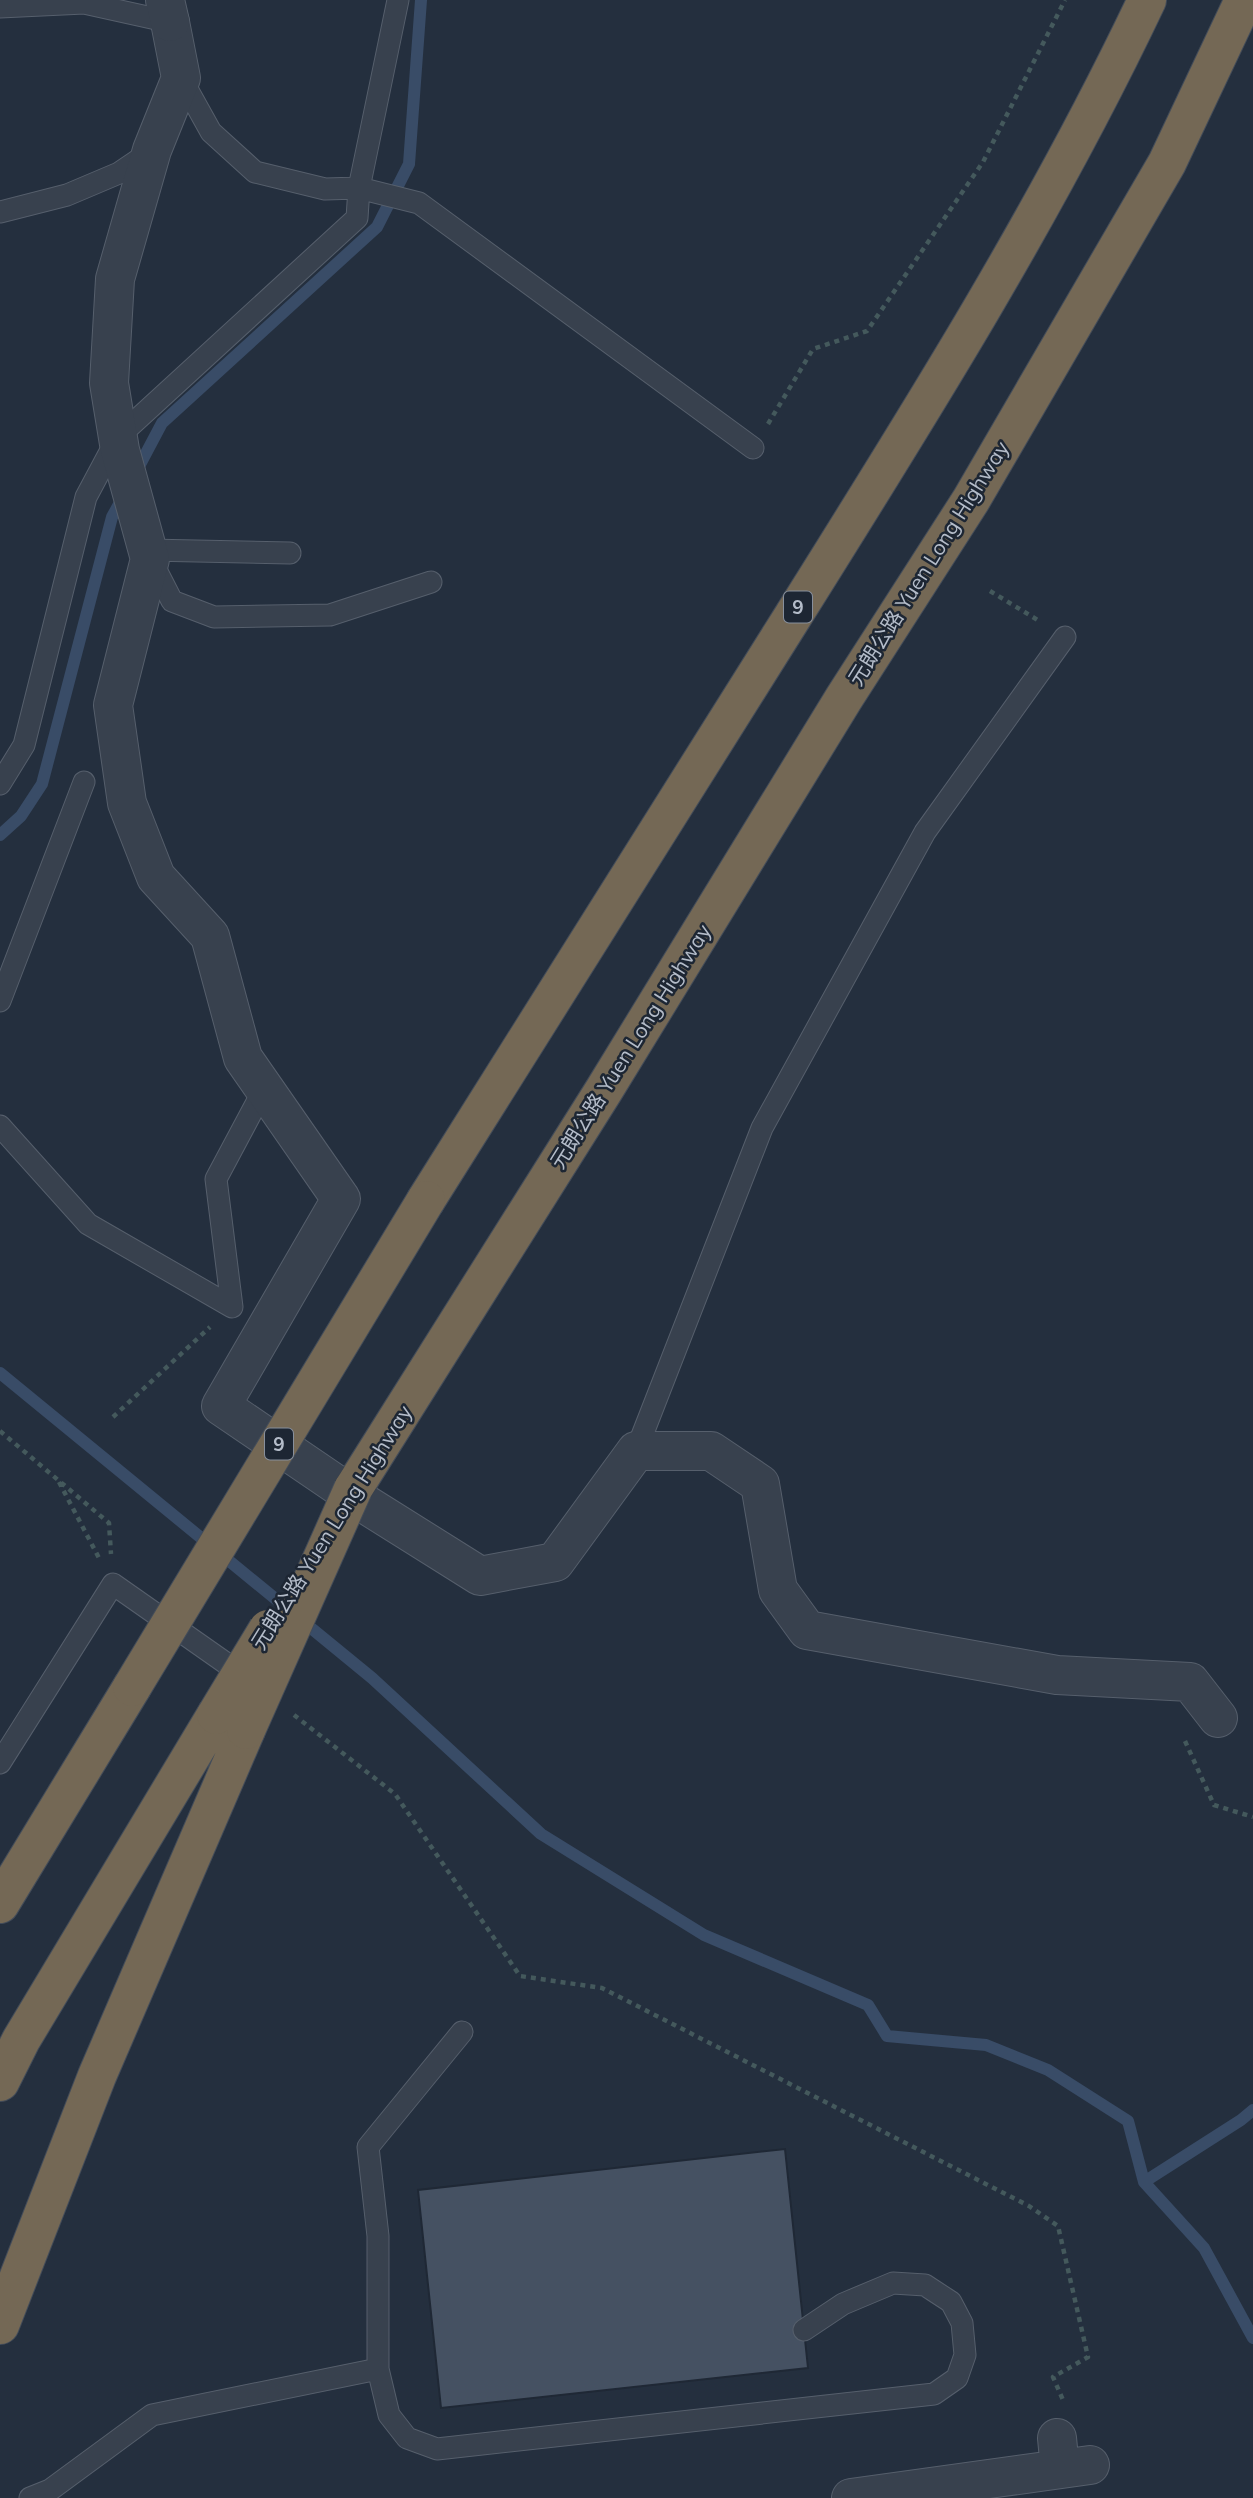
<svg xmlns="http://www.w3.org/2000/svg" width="1253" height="2498" viewBox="0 0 1253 2498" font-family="Mulish,'Noto Sans SC',sans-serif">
  <rect width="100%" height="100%" fill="#242f3e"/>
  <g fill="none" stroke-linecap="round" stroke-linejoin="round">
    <path stroke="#394c67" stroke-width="12" d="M135,474L162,423L377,227L409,164L421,0
      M0,835L21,816L42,784L112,517L123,497
      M0,1373L372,1678L541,1834L704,1935L868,2005L887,2036L986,2045L1048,2070L1128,2121L1144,2182L1204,2248L1253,2338
      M1144,2182L1241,2120L1253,2110"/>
  </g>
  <path fill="#455162" stroke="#1f2835" stroke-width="2" d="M785,2149L808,2368L441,2408L418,2190Z"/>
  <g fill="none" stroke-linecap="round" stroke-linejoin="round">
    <g stroke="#565f6c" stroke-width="23">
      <path id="service" d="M0,7L84,3L170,22
        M181,78L211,132L255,172L325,189L359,188L419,203L753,448
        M0,212L67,195L119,173L150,152
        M148,550L290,553
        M151,560L172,601L214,617L330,615L431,582
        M0,784L24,745L86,497L118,437L357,218L359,188L398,0
        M0,1001L84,782
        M0,1126L88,1224L232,1307L216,1179L264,1089
        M636,1451L762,1128L925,832L1065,637
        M0,1763L113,1584L247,1678
        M378,2369V2236L368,2147L462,2032
        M30,2498L50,2490L152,2415L378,2369L389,2415L407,2438L437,2449L934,2394L957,2378L965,2355L962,2323L951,2302L925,2285L893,2283L843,2304L804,2330"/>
    </g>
    <g stroke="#565f6c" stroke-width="40">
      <path id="minor" d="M170,22L181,78L152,150L115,279L109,383L120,450L150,559L113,705L127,803L156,877L210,936L243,1058L341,1199L221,1406L362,1502L480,1576L555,1562L636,1451H711L760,1484L778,1590L807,1630L1057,1675L1190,1682L1218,1718
        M1057,2438L1060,2469
        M851,2498L1090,2465"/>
    </g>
    <g stroke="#565f6c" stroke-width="40">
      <path id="tertiary" d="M165,0L170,22"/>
    </g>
    <g stroke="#434c59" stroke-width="40">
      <path id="motorway" d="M426,1200C548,1006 670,811 793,616C919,415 1045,215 1147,0
        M353,1489L604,1090L844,698L971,500L1167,163L1244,0
        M0,1904L132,1687
        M0,2082L21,2040L216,1715
        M0,2325L97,2076L246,1730"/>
    </g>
    <path stroke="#44595c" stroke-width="4.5" stroke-dasharray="5 5" stroke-linecap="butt" d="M768,424L813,349L867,331L983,162L1065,0
      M990,591L1041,622
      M113,1417L210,1327
      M0,1431L109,1523L111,1554
      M59,1482L99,1558
      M294,1715L395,1794L520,1976L602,1988L1029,2206L1058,2226L1088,2357L1053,2377L1063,2400
      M1185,1741L1214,1805L1253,1817"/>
    <use href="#service" stroke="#38414e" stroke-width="21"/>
    <use href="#minor" stroke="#38414e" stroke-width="38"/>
    <use href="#tertiary" stroke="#38414e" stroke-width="38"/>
    <use href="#motorway" stroke="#746855" stroke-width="38"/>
    <g stroke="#434c59" stroke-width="40" stroke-linecap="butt">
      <path id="motorway-bridge" d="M132,1687L426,1200
        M216,1715L268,1629
        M246,1730L353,1489"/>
    </g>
    <use href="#motorway-bridge" stroke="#746855" stroke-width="38"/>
  </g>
  <g text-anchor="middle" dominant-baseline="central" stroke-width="5" stroke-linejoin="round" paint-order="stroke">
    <g fill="#1d2633" stroke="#878f9c" stroke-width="2">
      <rect x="784" y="591.5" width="28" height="31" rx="5"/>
      <rect x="265" y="1428.5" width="28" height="31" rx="5"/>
    </g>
    <g font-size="19" font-weight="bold" fill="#b4bcc9">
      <text x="798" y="607">9</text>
      <text x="279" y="1444">9</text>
    </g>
    <g font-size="21" fill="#b4bcc9" stroke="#1d2633">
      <text transform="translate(928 563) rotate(-58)">元朗公路 Yuen Long Highway</text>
      <text transform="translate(630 1046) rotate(-58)">元朗公路 Yuen Long Highway</text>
      <text transform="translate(331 1527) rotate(-58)">元朗公路 Yuen Long Highway</text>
    </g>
  </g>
</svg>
